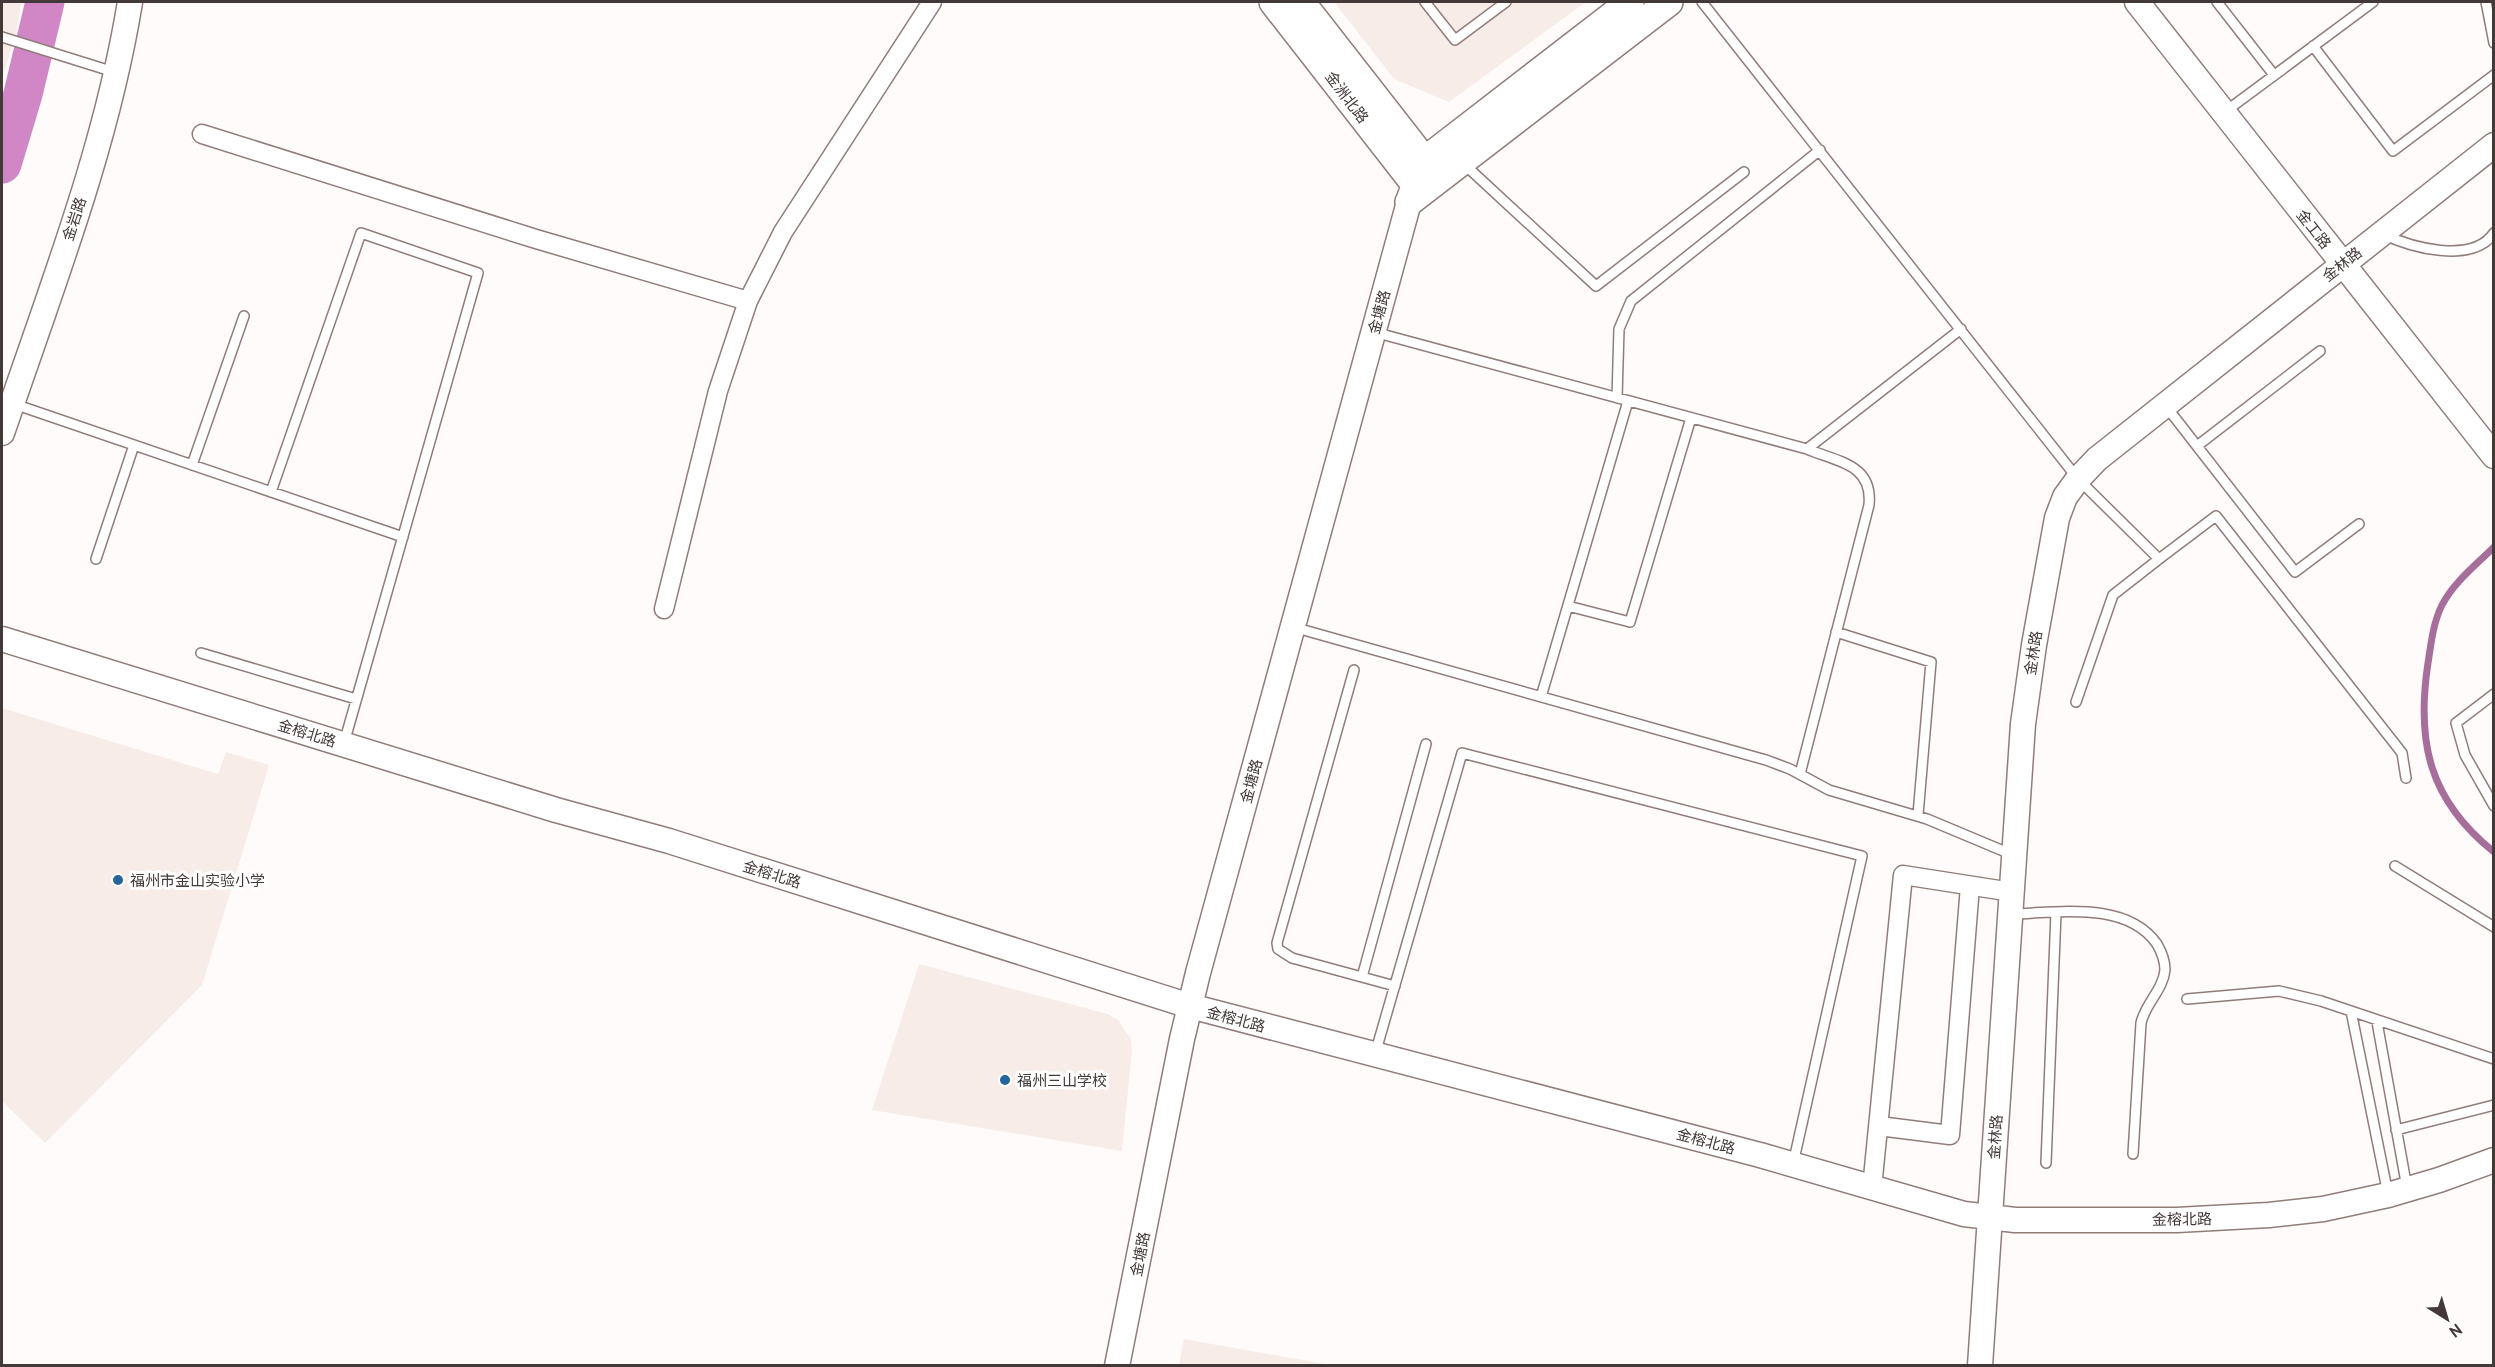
<svg xmlns="http://www.w3.org/2000/svg" width="2495" height="1367" viewBox="0 0 2495 1367" font-family="'PT Sans','Noto Sans SC',sans-serif">
  <rect width="100%" height="100%" fill="#fffbfa"/>
  <path fill="#f8ece9" d="M2,2H21L17,30L2,79Z
    M1334,2H1586L1449,102L1394,79Z
    M2,708L218,774L226,752L269,765L202,985L45,1143L2,1101Z
    M919,964L1108,1014L1118,1020L1131,1039L1132,1050L1122,1151L872,1110Z
    M1184,1339L1330,1365H1179Z"/>
  <g fill="none" stroke-linecap="round" stroke-linejoin="round">
    <path stroke="#a66f9b" stroke-width="7" d="M2494,547C2476,565 2454,582 2442,605C2433,623 2431,644 2428,663C2416,742 2429,800 2494,852"/>
    <path stroke="#d186c5" stroke-width="39" d="M2,164L23,94L45,2"/>
    <g stroke="#907d7a" stroke-width="12">
      <path id="service" d="M1425,2L1455,40L1506,2
        M1702,2L2078,479L2159,559L2216,516L2402,753L2406,778
        M2217,2L2274,75
        M2486,2L2494,43
        M2,37L114,72
        M2313,46L2393,151L2494,75
        M2226,111L2373,2
        M1464,164L1596,286L1744,172
        M2383,234C2410,247 2472,265 2494,233
        M1374,332L1807,449C1838,462 1873,464 1869,505L1800,774
        M1617,398L1619,329L1631,301L1820,150
        M14,404L403,537
        M2165,405L2295,572L2359,524
        M2197,446L2320,351
        M1807,449L1961,329
        M192,465L244,316
        M271,492L361,233L478,273L344,743
        M96,559L134,445
        M1568,606L1630,622L1691,418
        M1293,627L1766,760L1790,769L1829,790L1927,819L2013,855
        M1836,632L1931,662L1918,815
        M201,653L356,699
        M1354,670L1277,943L1278,949L1292,958L1395,986
        M2494,694L2456,723L2465,755L2494,806
        M1541,697L1628,401
        M2076,702L2113,595L2159,559
        M2395,866L2494,927
        M2011,914C2057,913 2126,900 2157,944C2161,951 2165,961 2165,970C2163,990 2145,1004 2141,1023L2133,1154
        M1362,977L1426,744
        M2187,999L2279,991L2321,1001L2494,1059
        M2351,1011L2388,1194
        M2377,1022L2407,1188
        M1375,1054L1462,753L1862,856L1793,1164
        M2396,1130L2494,1105
        M2046,1163L2056,913"/>
    </g>
    <g stroke="#907d7a" stroke-width="21">
      <path id="minor" d="M202,134L536,239L748,301
        M664,609L718,391L748,301L783,232L932,2
        M1879,1126L1950,1135L1970,886
        M1872,1188L1903,875L2012,892"/>
    </g>
    <g stroke="#907d7a" stroke-width="27">
      <path id="tertiary" d="M2137,2L2494,456
        M2,433C50,291 106,150 130,2
        M2,639L556,810L669,841L1190,1006L1760,1155L1964,1214L2015,1220H2177L2269,1215L2323,1209L2388,1195L2439,1180L2494,1160
        M1117,1366L1182,1039L1198,973L1409,202
        M1980,1366L2023,724L2034,645L2057,518L2065,497L2078,479L2097,459L2494,145"/>
    </g>
    <g stroke="#907d7a" stroke-width="30">
      <path id="secondary" d="M1273,2L1421,192
        M1301,2L1436,175
        M1410,200L1424,161L1630,2
        M1409,202L1669,2"/>
    </g>
    <use href="#service" stroke="#fff" stroke-width="9"/>
    <use href="#minor" stroke="#fff" stroke-width="18"/>
    <use href="#tertiary" stroke="#fff" stroke-width="24"/>
    <use href="#secondary" stroke="#fff" stroke-width="27"/>
  </g>
  <g fill="#21659a" stroke="#fff" stroke-width="2">
    <circle cx="118" cy="880" r="6"/>
    <circle cx="1005" cy="1080" r="6"/>
  </g>
  <g text-anchor="middle" dominant-baseline="central" stroke-width="6" stroke-linejoin="round" paint-order="stroke">
    <g font-size="15" fill="#423938" stroke="#fff">
      <text transform="translate(1347 97) rotate(53)">金洲北路</text>
      <text transform="translate(74 219) rotate(-72)">金岩路</text>
      <text transform="translate(2314 229) rotate(52)">金工路</text>
      <text transform="translate(2342 264) rotate(-38)">金林路</text>
      <text transform="translate(1379 312) rotate(-75)">金塘路</text>
      <text transform="translate(2033 653) rotate(-81)">金林路</text>
      <text transform="translate(307 733) rotate(17)">金榕北路</text>
      <text transform="translate(1251 781) rotate(-75)">金塘路</text>
      <text transform="translate(772 874) rotate(17)">金榕北路</text>
      <text transform="translate(1236 1019) rotate(15)">金榕北路</text>
      <text transform="translate(1995 1137) rotate(-86)">金林路</text>
      <text transform="translate(1706 1141) rotate(15)">金榕北路</text>
      <text transform="translate(2182 1219) rotate(-1)">金榕北路</text>
      <text transform="translate(1140 1254) rotate(-79)">金塘路</text>
    </g>
    <g font-size="15" fill="#423938" stroke="#fff" text-anchor="start">
      <text x="130" y="880">福州市金山实验小学</text>
      <text x="1017" y="1080">福州三山学校</text>
    </g>
  </g>
  <rect width="2495" height="1367" fill="none" stroke="#423938" stroke-width="6"/>
  <g transform="translate(2447 1319) rotate(143)" stroke="#ffffff" stroke-width="4.5" paint-order="stroke">
  <path d="M0-4.5L10 22L0 15L-10 22Z" fill="#423938"/>
  <text y="-9" font-size="16" font-weight="bold" text-anchor="middle" fill="#423938">N</text>
  </g>
</svg>
